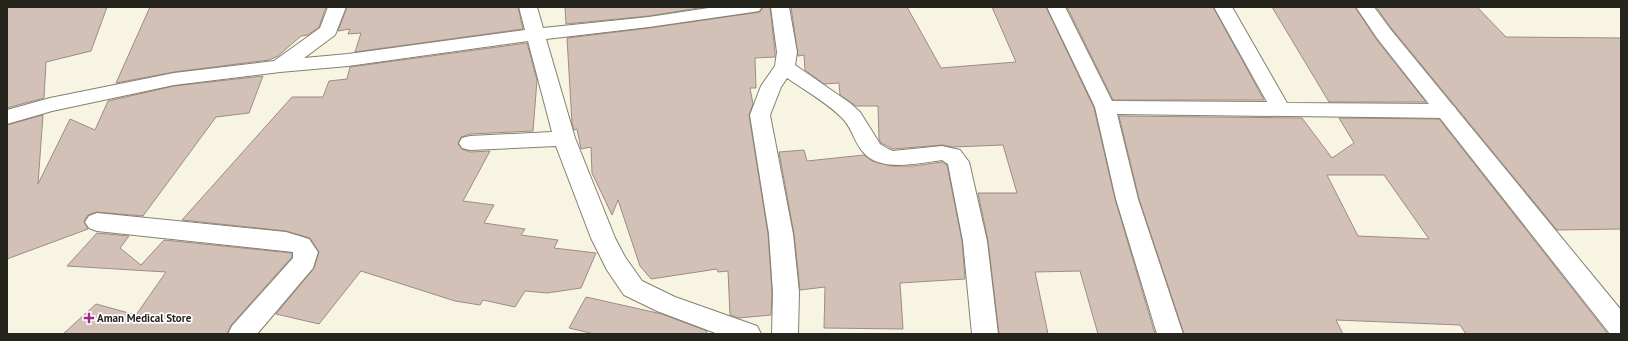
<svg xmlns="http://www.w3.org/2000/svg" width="1628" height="341" viewBox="0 0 1628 341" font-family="'PT Sans',sans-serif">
  <rect width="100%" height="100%" fill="#f8f4e2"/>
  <path fill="#d3c1b8" stroke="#9d8c84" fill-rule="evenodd" d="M7,7H107L91,51L46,62L44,98L7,108Z
    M150,7H326L319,27L308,35L301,36L278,56L269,60L174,72L116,83Z
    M347,7H518L523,29L355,52L361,33L348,34L350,29L338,31Z
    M565,7H705L649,16L566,24Z
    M763,7H770L775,52V57L755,58L756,88H750L753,104L749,115L768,234L772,292L771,315L739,318L730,315L728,271L718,272L717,269L651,279L640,266L618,200L612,215L592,173L591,147L581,149L577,129L574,130L572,123L567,38L649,28L753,13L760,12Z
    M791,7H907L941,68L1016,62L992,7H1046L1094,108L1115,199L1155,334H1098L1080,271L1035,272L1048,334H999L988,241L978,193H1017L1003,145L953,147L942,145L893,149L881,143L879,139L878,106H856L840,95L839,83L824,84L805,70L804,55L798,56Z
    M1067,7H1213L1264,100H1113Z
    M1272,7H1355L1376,39L1426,102H1329Z
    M1376,7H1477L1506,37L1621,38V229L1557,230L1392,29Z
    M527,43L537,80L533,131L470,134L461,137L458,144L462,149L470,152L490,151L463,201L494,205L484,223L525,229L521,235L558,240L554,248L596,253L581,288L547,293L525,291L515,307L483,300L480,305L455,301L361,271L319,324L276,314L314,268L319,252L310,238L286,231L182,220L292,97H323L329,81L347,79L350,67Z
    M263,76L249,113L216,117L143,216L96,212L88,215L84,221L88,229L7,259V125L43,115L38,184L70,119L95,130L108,101L174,86Z
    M1119,116L1302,118L1332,158L1354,143L1339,118L1439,119L1608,334H1466L1460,325L1336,320L1343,334H1184L1139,199ZM1327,175H1384L1429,239L1358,236Z
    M804,150L807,161L864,155L872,161L891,166H913L942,162L947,165L962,241L965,279L900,283L903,329L824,328L825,287L800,290L794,234L779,152Z
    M97,233L129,236L120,248L141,265L164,240L292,253V257L231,325L227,334H63L96,304L136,315L166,272L67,266Z
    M586,297L662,314L707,331L706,334H594L569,328Z"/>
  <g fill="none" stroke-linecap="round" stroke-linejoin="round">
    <g stroke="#848070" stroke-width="2">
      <path id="minor" d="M328,7H346L335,35L304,58L348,54L525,30L519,7H537L543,28L649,17L715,7H762L759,11L753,12L649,27L546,39L575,138L615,238L625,257L642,281L675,297L757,326L761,334H718L657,311L624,295L607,270L591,238L556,146L470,150L462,148L459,143L462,138L470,136L552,132L528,41L348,66L280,72L174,85L52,111L7,124V110L50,98L174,73L274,61L320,28Z
        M771,7H789L797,52L795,65L850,103L860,112L880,144L888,149L893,151L942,146L960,150L969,162L987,241L998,334H972L963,241L948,164L942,160C920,163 882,172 865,154C855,145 853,130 844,120C828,103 806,91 787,78L781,87L770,115L793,234L799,292L798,334H772L773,292L769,234L750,115L761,86L775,66L777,52Z
        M1047,7H1065L1112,101L1267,102L1214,7H1232L1287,103L1447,104L1454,106L1457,111L1454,116L1447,118L1117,114L1138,199L1183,334H1157L1116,199L1095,107Z
        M97,213L286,232L309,239L318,252L313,268L257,334H228L232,326L293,258V252L97,231L89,228L85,222L89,216Z"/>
    </g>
    <g stroke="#848070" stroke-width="2">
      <path id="tertiary" d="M1356,7H1374L1391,30L1621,310V334H1610L1377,38Z"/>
    </g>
    <use href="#minor" fill="#fff" fill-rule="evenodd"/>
    <use href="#tertiary" fill="#fff" fill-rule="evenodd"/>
  </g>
  <path fill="#a02c87" stroke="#fff" stroke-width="1.5" d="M87 312h4v4h4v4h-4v4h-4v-4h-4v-4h4z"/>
  <g text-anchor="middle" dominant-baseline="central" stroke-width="3.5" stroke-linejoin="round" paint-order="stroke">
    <g font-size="11" font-weight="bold" fill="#25241d" stroke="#fff" text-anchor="start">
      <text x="97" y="318">Aman Medical Store</text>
    </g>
  </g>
  <rect width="1628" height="341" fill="none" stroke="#25241d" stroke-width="16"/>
</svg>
